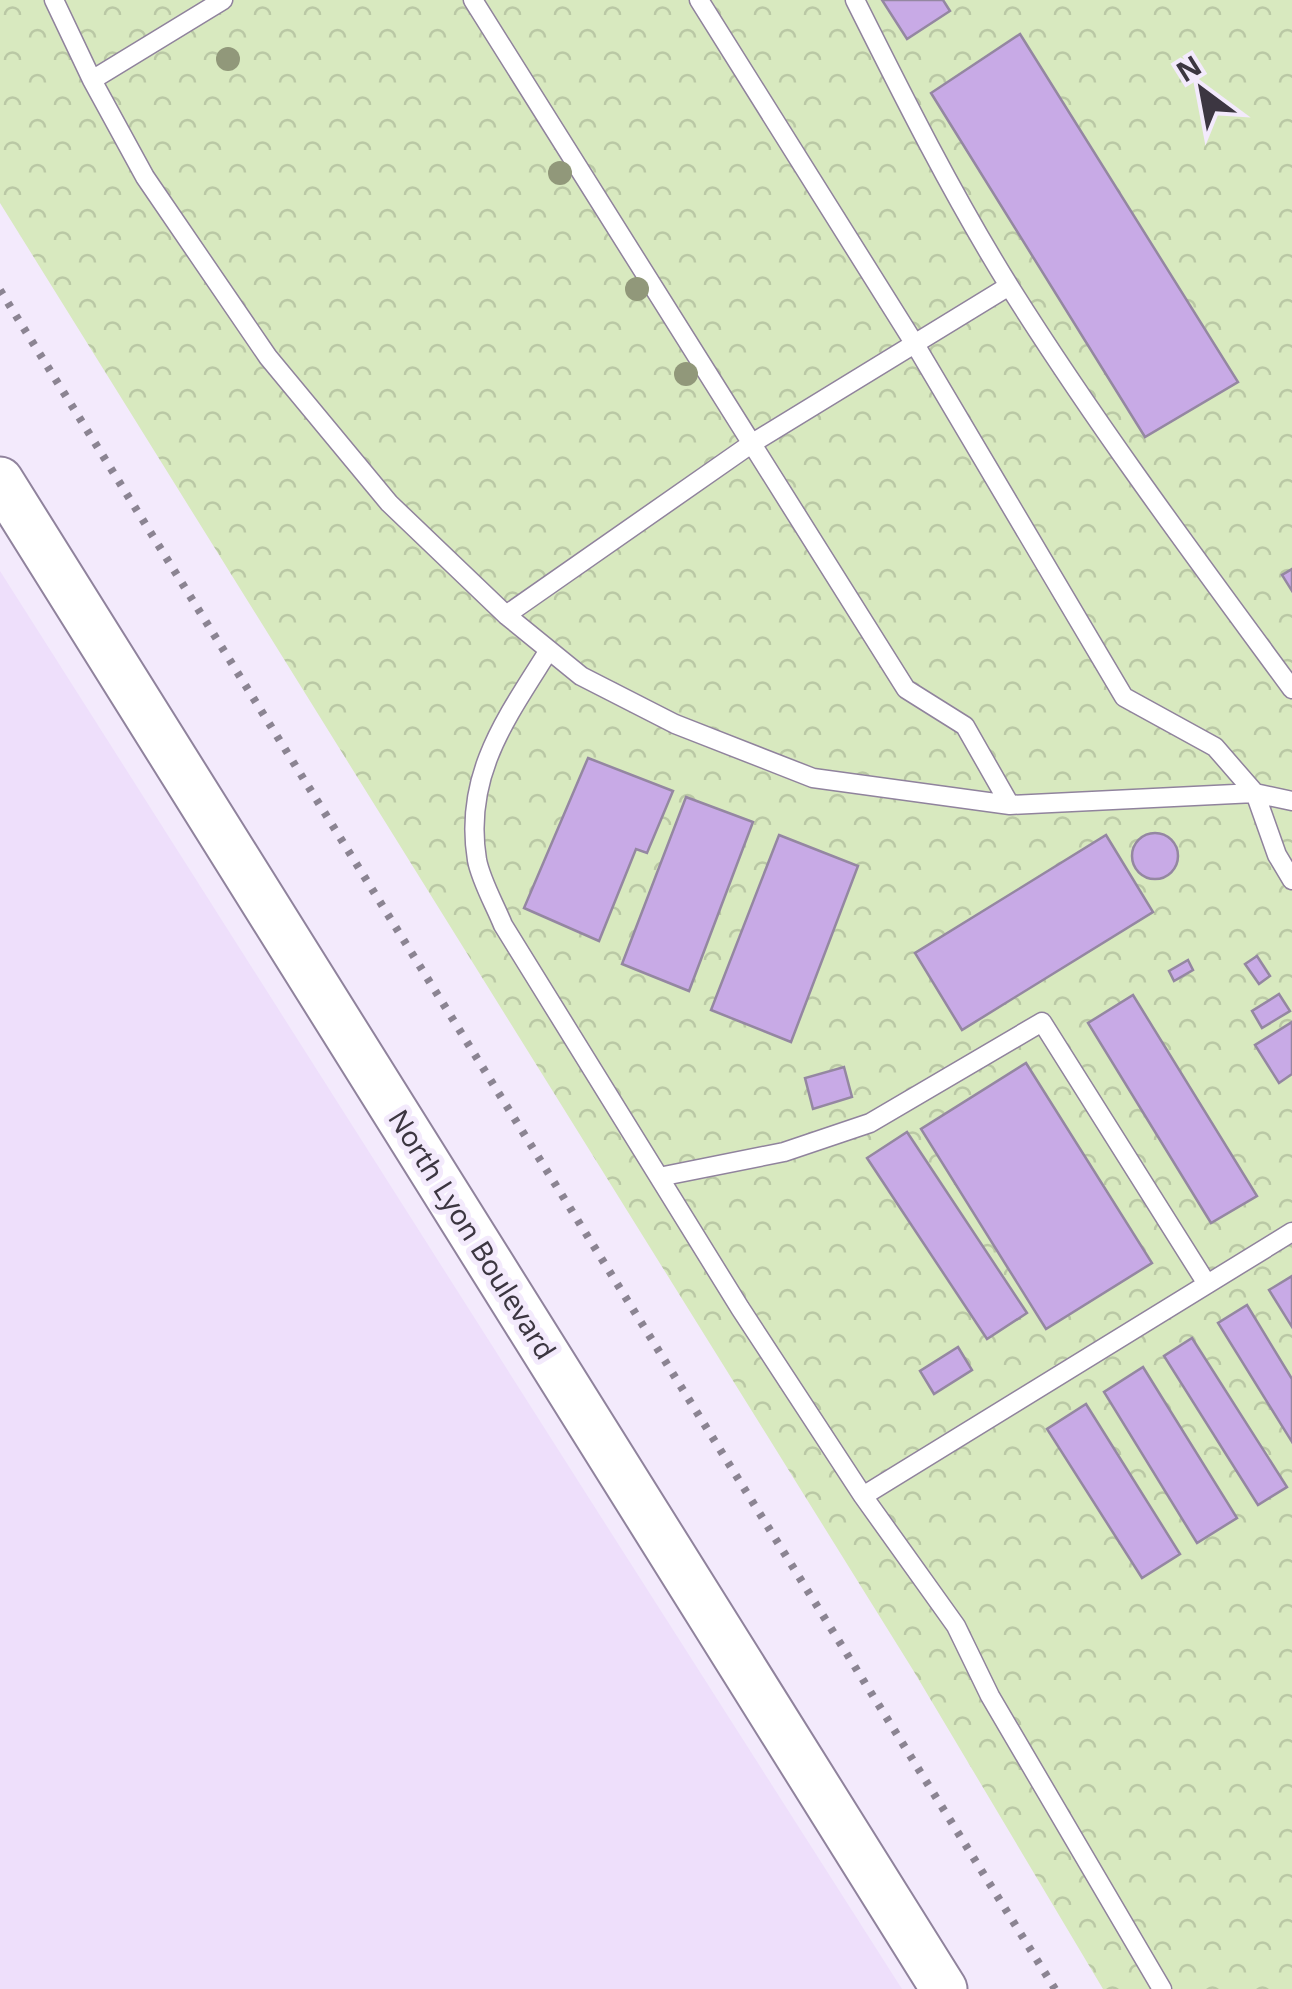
<svg xmlns="http://www.w3.org/2000/svg" width="1292" height="1989" viewBox="0 0 1292 1989" font-family="'Noto Sans',sans-serif">
  <defs>
    <pattern id="park-crowns" width="20" height="18" patternUnits="userSpaceOnUse" patternTransform="scale(2.5)"><rect width="20" height="18" fill="#d8e9bf"/><path d="M2 6a3 3 0 1 1 6 0M12 15a3 3 0 1 1 6 0" fill="none" stroke="#bac8a5"/></pattern>
  </defs>
  <rect width="100%" height="100%" fill="#f3eafc"/>
  <path fill="#eedffb" d="M0,571L594,1506L902,1989H0Z"/>
  <path fill="url(#park-crowns)" d="M0,0H1292V1989H1103L913,1670L0,203Z"/>
  <path fill="#c8aae6" stroke="#9487a1" stroke-width="2.5" d="M882,0H943L950,11L907,39Z
    M1020,34L1238,382L1145,437L931,93Z
    M1292,569V591L1282,575Z
    M588,758L673,791L647,853L636,849L599,941L524,908Z
    M686,797L753,822L689,991L622,964Z
    M1132 856a23 23 0 1 1 46 0a23 23 0 1 1-46 0Z
    M779,835L858,866L791,1042L711,1010Z
    M1106,835L1153,912L962,1030L915,953Z
    M1257,956L1270,976L1259,984L1245,964Z
    M1188,960L1193,970L1174,981L1169,971Z
    M1279,994L1290,1011L1262,1028L1252,1011Z
    M1133,995L1257,1196L1211,1223L1088,1023Z
    M1292,1022V1074L1279,1083L1255,1045Z
    M1026,1063L1152,1263L1046,1329L921,1129Z
    M844,1067L852,1097L813,1109L805,1078Z
    M907,1132L1027,1313L987,1339L867,1158Z
    M1292,1276V1327L1269,1290Z
    M1247,1305L1292,1379V1442L1218,1323Z
    M1192,1338L1287,1487L1258,1505L1164,1356Z
    M958,1347L972,1370L934,1394L920,1371Z
    M1143,1367L1237,1518L1197,1543L1104,1392Z
    M1086,1404L1180,1554L1142,1578L1047,1429Z"/>
  <g fill="none" stroke-linecap="round" stroke-linejoin="round">
    <g stroke="#90839d" stroke-width="21">
      <path id="service" d="M54,0L92,80L145,177L268,357L389,503L506,615L581,676L675,724L813,778L1010,805L1255,793L1292,801
        M473,0L906,689L965,726L1010,805
        M699,0L916,346L1124,697L1215,747L1255,793L1277,855L1292,880
        M855,0C904,98 953,196 1011,289C1098,427 1195,557 1292,689
        M92,80L223,0
        M506,615L751,444L1009,286
        M549,650C507,717 463,775 477,860C481,881 495,905 503,925L740,1308L863,1496L956,1626L990,1696L1162,1989
        M659,1177L784,1152L870,1123L1042,1022L1207,1284
        M863,1496L1292,1232"/>
    </g>
    <g stroke="#90839d" stroke-width="49">
      <path id="tertiary" d="M0,480L944,1989"/>
    </g>
    <use href="#service" stroke="#fff" stroke-width="18"/>
    <use href="#tertiary" stroke="#fff" stroke-width="45"/>
    <path stroke="#8b8492" stroke-width="8" stroke-dasharray="5 10" stroke-linecap="butt" d="M0,290L1055,1989"/>
  </g>
  <g fill="#91987a">
    <circle cx="228" cy="59" r="12"/>
    <circle cx="560" cy="173" r="12"/>
    <circle cx="637" cy="289" r="12"/>
    <circle cx="686" cy="374" r="12"/>
  </g>
  <g text-anchor="middle" dominant-baseline="central" stroke-width="10" stroke-linejoin="round" paint-order="stroke">
    <g font-size="28" fill="#3c3641" stroke="#f3eafc">
      <text transform="translate(473 1234) rotate(58)">North Lyon Boulevard</text>
    </g>
  </g>
  <g transform="translate(1202 90) rotate(328)" stroke="#f3eafc" stroke-width="8" paint-order="stroke">
  <path d="M0-8L18 38L0 25L-18 38Z" fill="#3c3641"/>
  <text y="-15" font-size="28" font-weight="bold" text-anchor="middle" fill="#3c3641">N</text>
  </g>
</svg>
